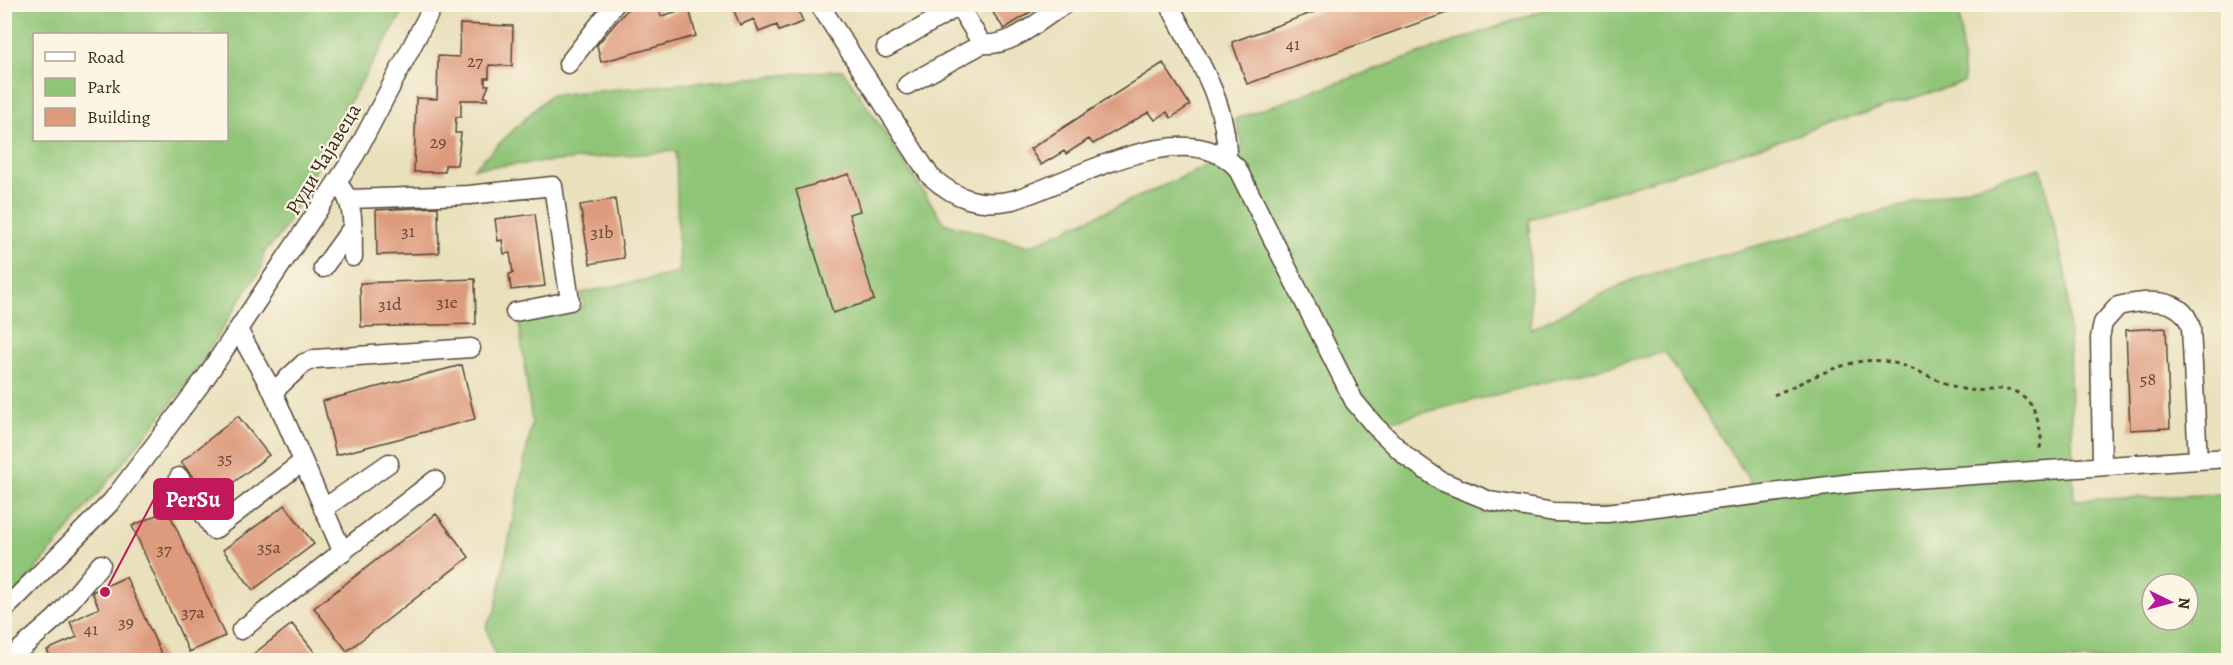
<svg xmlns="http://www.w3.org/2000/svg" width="2233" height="665" viewBox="0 0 2233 665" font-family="Alegreya,serif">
  <rect width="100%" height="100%" fill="#fcf5e5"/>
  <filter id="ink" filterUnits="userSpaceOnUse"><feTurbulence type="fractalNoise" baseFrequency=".0167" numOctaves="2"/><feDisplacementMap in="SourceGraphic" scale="12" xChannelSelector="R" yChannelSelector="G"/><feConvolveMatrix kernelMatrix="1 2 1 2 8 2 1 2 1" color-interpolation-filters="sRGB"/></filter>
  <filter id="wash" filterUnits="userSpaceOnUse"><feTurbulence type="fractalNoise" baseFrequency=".008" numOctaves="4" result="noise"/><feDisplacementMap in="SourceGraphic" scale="24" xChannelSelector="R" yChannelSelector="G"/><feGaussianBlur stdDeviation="1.35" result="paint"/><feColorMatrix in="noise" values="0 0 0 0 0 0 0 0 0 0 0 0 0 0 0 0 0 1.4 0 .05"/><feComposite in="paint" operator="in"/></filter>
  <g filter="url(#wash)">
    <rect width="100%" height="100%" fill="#e9e0bc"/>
    <path fill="#8fc577" stroke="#65784a" stroke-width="1.5" fill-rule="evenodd" d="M5,5H407L347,106L287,224L278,238L264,252L261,270L248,287L190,380L5,608ZM34,34H226V140H34Z
      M1546,5H1959L1964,82L1529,219L1531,329L1631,280L2041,168L2067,281L2074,500L2228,494V660H496L486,626L495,611L532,423L519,322L584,307L581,293L679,273L676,151L474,168L550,95L843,70L944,223L1029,246L1227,157L1243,144L1235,119L1547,9ZM1665,352L1759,495L1554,512L1441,481L1375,425ZM2152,584H2188V620H2152Z"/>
    <g id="blocks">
      <path fill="#dd9a7c" d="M632,4H658L661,16L689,8L696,36L601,62L597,45Z
        M731,4H796L803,22L779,31L777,25L759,32L754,19L740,25Z
        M987,4H1043L1004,29Z
        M1336,4H1469V5L1247,84L1232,42Z
        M460,24L513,26L512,66L489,65V78H485V85H489L484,97H488V100H461V117H456L455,133H461L457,165H445V172H414L416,98L437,99L438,56L459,57Z
        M1163,63L1190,105L1171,118L1167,112L1155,120L1149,112L1093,144L1089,139L1066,154L1064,151L1041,165L1030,149Z
        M849,174L860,211L849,214L874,300L833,313L796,190Z
        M615,199L624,258L590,264L580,205Z
        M438,207L439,253L377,255L376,210Z
        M535,214L545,286L511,290L509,274L513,273L510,253L504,254L502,240L498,241L495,219Z
        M475,279L476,324L361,327L360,283Z
        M2166,328L2170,428L2130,430L2126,330Z
        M462,365L475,419L336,455L323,401Z
        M238,416L269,455L211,500L181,462Z
        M285,505L314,544L253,590L223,550Z
        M168,510L225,636L189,652L132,526Z
        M436,514L469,557L347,651L314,608Z
        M126,577L164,660H52L47,650L77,637L70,622L99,608L92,592Z
        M292,624L321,660H254L251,656Z"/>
    </g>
  </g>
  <g filter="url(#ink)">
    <use href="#blocks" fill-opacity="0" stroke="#554536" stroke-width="1.5"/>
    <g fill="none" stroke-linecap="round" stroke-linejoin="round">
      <g stroke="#554536" stroke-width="21">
        <path id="minor" d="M819,4L930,176C956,199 979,207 1013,200C1072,182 1186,112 1237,168L1354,401L1374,425L1407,457L1441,481L1490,501L1554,512L1607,513L1853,483L2228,458
          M1169,4C1194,53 1227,100 1227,157
          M886,48L959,6L982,44C1013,47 1039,20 1065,4
          M568,64L615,4
          M907,85L982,44
          M342,189C356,208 352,234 353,257
          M349,199L469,195L553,186L570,301L515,312
          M323,268L352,228
          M238,330L273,392L343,553
          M273,392L304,363L315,359L471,348
          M2102,465L2100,338L2103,323L2118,306C2144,300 2183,295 2191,328L2198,460
          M179,477L214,530L302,462
          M323,509L389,463
          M4,610L112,501L206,377L355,155L434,4
          M241,630L435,480
          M8,660L56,618L101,564"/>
      </g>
      <path stroke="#554536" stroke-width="3" stroke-dasharray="4.5 4.5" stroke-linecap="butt" d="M1774,395C1802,383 1833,365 1864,361C1901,357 1926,378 1959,388C1993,398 2023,372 2038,422C2041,433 2043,442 2038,453"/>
      <use href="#minor" stroke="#fff" stroke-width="18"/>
    </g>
  </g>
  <g text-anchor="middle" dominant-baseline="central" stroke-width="4.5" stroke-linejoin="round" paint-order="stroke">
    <g font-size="18" fill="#644636">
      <text x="1293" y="44">41</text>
      <text x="475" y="61">27</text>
      <text x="438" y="142">29</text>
      <text x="408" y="231">31</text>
      <text x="602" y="232">31b</text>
      <text x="447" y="302">31e</text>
      <text x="390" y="304">31d</text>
      <text x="2148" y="379">58</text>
      <text x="225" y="458">35</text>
      <text x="269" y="547">35a</text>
      <text x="164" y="549">37</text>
      <text x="193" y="612">37a</text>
      <text x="126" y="622">39</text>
      <text x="91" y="629">41</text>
    </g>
    <g font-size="21" fill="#3b2a1e" stroke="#fcf5e5">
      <text transform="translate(323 159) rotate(-59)">Руди Чајавеца</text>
    </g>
  </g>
  <path fill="none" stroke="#c2185b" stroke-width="2" d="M105 592L154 499"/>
  <circle fill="#c2185b" stroke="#fcf5e5" stroke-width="2" cx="105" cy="592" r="6"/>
  <rect fill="#c2185b" stroke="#c2185b" stroke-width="2" x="154" y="479" width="79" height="40" rx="6"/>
  <g font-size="22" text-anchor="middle" font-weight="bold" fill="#fff">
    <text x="193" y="507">PerSu</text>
  </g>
  <rect width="2233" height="665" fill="none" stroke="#fcf5e5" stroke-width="24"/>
  <rect x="33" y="33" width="195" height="108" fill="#fcf5e5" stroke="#afa495" stroke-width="1.5"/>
  <rect x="45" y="52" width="30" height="9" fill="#ffffff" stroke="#afa495" stroke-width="1.5"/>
  <text x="87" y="63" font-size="18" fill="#3b2a1e">Road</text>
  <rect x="45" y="78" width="30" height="18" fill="#8fc577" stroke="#afa495" stroke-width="1.5"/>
  <text x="87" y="93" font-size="18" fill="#3b2a1e">Park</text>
  <rect x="45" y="108" width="30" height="18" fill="#dd9a7c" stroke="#afa495" stroke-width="1.5"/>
  <text x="87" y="123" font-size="18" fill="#3b2a1e">Building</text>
  <g transform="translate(2170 602) rotate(95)"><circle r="28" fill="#fcf5e5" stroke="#afa495" stroke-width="1.5"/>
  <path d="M0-4.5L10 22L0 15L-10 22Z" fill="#b5179e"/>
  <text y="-9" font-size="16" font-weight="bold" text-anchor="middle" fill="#3b2a1e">N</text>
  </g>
</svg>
